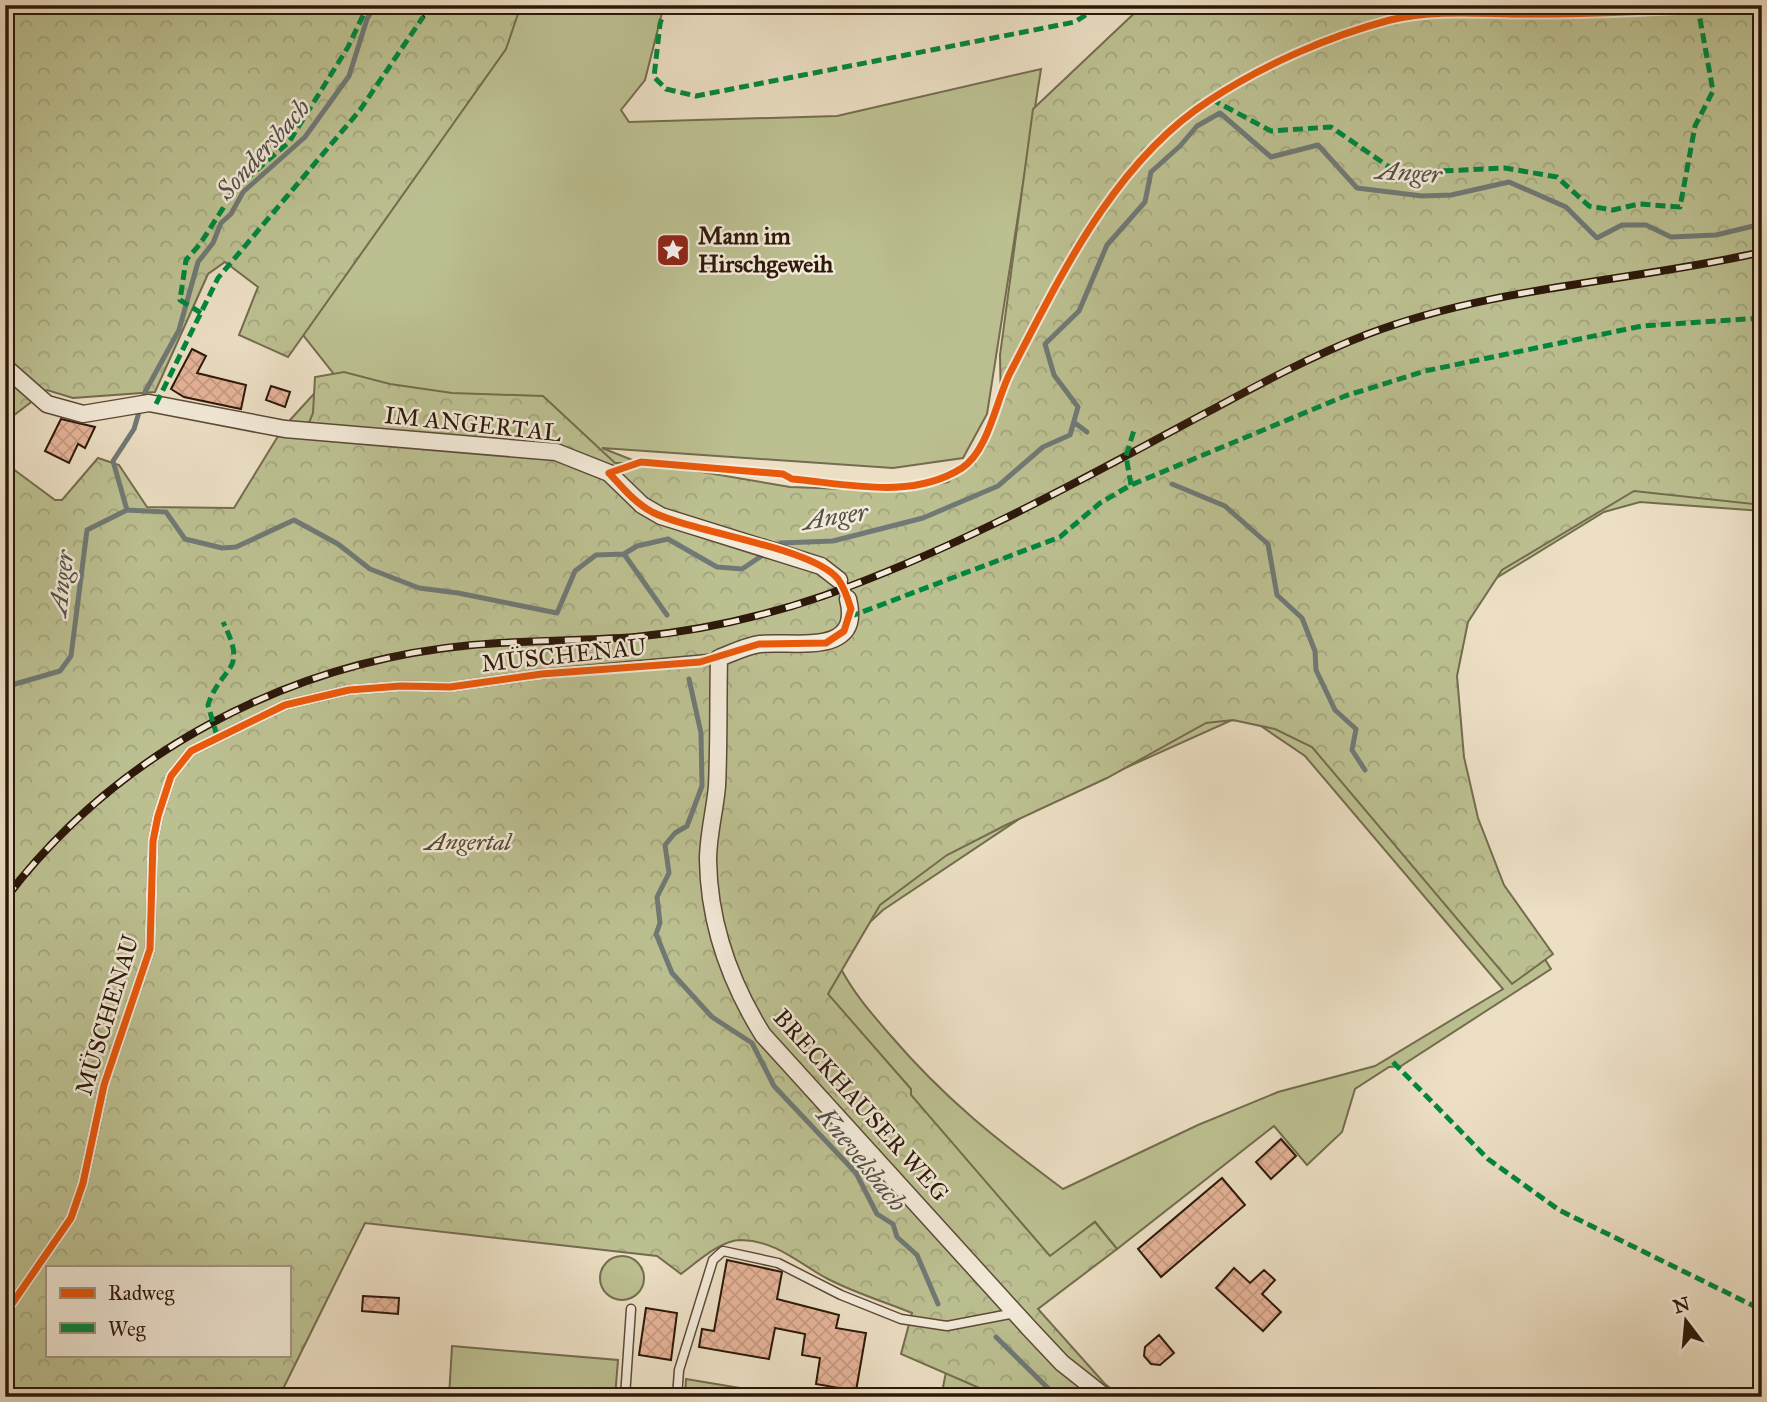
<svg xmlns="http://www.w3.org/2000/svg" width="1767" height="1402" viewBox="0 0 1767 1402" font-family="'IM FELL Great Primer',serif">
  <defs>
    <pattern id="forest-crowns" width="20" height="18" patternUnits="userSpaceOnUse" patternTransform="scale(1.75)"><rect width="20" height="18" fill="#bcc091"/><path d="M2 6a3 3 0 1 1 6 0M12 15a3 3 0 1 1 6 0" fill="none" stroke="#a2a47c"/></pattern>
    <pattern id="building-cross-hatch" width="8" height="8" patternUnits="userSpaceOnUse" patternTransform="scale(1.75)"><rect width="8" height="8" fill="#e6b499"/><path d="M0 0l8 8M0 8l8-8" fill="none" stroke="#c69a82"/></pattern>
  </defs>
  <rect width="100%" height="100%" fill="#ecdfc4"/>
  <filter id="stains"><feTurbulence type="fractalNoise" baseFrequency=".00286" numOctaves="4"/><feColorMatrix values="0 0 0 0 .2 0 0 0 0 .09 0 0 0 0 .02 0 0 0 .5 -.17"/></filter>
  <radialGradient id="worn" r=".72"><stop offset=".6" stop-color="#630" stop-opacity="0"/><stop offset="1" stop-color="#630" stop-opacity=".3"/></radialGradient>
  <path fill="#bcc091" stroke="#746c4e" stroke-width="2" fill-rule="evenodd" d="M517,5H664L645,80L621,110L629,122L837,116L1041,69L987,414L963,458L893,468L602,448L660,471L281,509L290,420L333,373L238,253Z
    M1638,470L1762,472V511L1640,502L1604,512L1485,585L1462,621L1450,665L1456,752L1487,866L1551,969L1401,1066L1389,1067L1355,1089L1342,1132L1307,1165L1274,1126L1117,1249L1095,1222L1042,1263L784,1007L806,828L1396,640ZM1232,720L1255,722L1305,756L1503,989L1375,1066L1278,1092L1198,1125L1063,1189C997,1140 945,1099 891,1036C872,1014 854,994 840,967L855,936L883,910L1034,809Z
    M600 1278a22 22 0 1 1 44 0a22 22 0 1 1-44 0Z
    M452,1346L618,1360L615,1397H449Z
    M951,1347L1010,1397H941Z
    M686,1379L794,1397H685Z"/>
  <path fill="url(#forest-crowns)" stroke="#746c4e" stroke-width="2" fill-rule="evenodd" d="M5,5H521L506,49L288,357L239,335L258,287L225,262L208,274L155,392L73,398L47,390L5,422Z
    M1143,5H1762V505L1634,491L1502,570L1468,622L1457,676L1464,757L1478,818L1504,885L1553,954L1512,984L1312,747L1275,729L1233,720L1206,723L1107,778L1004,826L947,855L880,905L828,994L911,1089V1095L1050,1256L1095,1222L1117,1249L1038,1309L1105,1384L1122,1397H1000L901,1354L912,1313C885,1302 855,1293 828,1279C799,1264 778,1241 741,1240C721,1240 697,1262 681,1274L657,1256L365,1223L279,1397H5V547L8,544L5,463L55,500H62L98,458L119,465L147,507L234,508L280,433L306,430L313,413L315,377L344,372L390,384L452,393L543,396L615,463H649L790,487L899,491L948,482L967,465L980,452L1001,408L1000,355L1033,109ZM47,1267H289V1355H47Z"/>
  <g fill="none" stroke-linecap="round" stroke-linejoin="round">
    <path stroke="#707975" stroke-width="5" d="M1075,423L1087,432
      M1172,484L1225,506L1268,544L1277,595L1302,618L1315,651L1316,670L1335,710L1356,729L1352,750L1365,770
      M127,510L113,461L134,429L145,392L179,330L198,262L213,243L221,223L231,214L243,192L305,137L349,76L367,19L375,5
      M624,554L667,615
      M689,679L701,733L702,786L687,826L675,833L665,845L669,873L657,897L660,923L656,934L672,973L712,1017L752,1043L774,1086L856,1173L877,1214L893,1224L897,1237L917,1255L938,1304
      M5,692L15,684L60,671L71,656L87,530L127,510L166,512L185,539L222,548L236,547L294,520L338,544L370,569L419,588L458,593L557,613L575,571L596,555L624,554L637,546L668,539L717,567L742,569L781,543L833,541L923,518L998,486L1043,447L1070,435L1078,407L1054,375L1045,344L1079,311L1107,245L1145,202L1151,172L1180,146L1197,126L1220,113L1271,157L1318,145L1357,188L1422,196L1451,195L1509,182L1566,207L1597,238L1622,225H1646L1671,237L1716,235L1762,224
      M996,1337L1057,1397"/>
  </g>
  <path fill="url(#building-cross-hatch)" stroke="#2d180a" stroke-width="2" d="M192,349L206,356L197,373L246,385L241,409L184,397L171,389Z
    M271,386L290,392L285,407L266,400Z
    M61,419L95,427L85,448L78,444L69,463L45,451Z
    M1281,1139L1296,1156L1271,1179L1256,1162Z
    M1222,1178L1245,1205L1161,1277L1138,1249Z
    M727,1260L782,1272L777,1299L839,1315L836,1328L866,1333L856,1391L816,1384L820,1358L802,1355L805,1334L775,1328L769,1359L699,1347L702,1329L714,1331Z
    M1234,1268L1250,1283L1264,1270L1275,1280L1262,1294L1281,1312L1263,1331L1216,1288Z
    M363,1296L399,1298L398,1314L362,1311Z
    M646,1308L677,1313L671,1360L639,1355Z
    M1159,1335L1174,1353L1160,1365L1151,1364L1144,1356L1145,1347Z"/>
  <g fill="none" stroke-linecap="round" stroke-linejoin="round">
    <g stroke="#5d4a38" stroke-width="11">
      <path id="lane" d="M5,1314L71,1218L83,1183L104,1085L150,949L153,841L158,816L171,776L191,751L285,705L349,690L401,686L450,687L542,674L719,658
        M625,1397L631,1309
        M677,1397L679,1370L713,1260L723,1251L778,1263L841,1295L901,1319L947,1326L1015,1313"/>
    </g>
    <g stroke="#5d4a38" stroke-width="19">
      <path id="street" d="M5,367L47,404L83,414L149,403L285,429L556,452L609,473L642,505L661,516L821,566L839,580
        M848,599C863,658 792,640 760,644C746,646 732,653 719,658C718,700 719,743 717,786C715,810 708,835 708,860C709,923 730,982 763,1035L1030,1329L1062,1363L1105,1397"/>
    </g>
    <path stroke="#2d180a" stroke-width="3.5" stroke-dasharray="2 3.5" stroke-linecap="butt" d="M423,17L440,5"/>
    <use href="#lane" stroke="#f3ead9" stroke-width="8"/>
    <use href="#street" stroke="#f3ead9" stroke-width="16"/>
    <g stroke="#2d180a" stroke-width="8">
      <path id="rail" d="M5,899C117,751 289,662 472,645C527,640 581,641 635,637C699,631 762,617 823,596C940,555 1052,496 1161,437C1229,401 1296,362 1368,334C1494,286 1631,282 1762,252"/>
    </g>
    <use href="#rail" stroke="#f3ead9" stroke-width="5" stroke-dasharray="16" stroke-linecap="butt"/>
    <path stroke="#00873e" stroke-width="5" stroke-dasharray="10 5" stroke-linecap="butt" d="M666,5L660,24L654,77L666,89L696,96L1075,22L1101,5
      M1211,99L1271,131L1331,127L1398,173L1505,168L1557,177L1589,206L1613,210L1639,204L1680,207L1695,126L1713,91L1698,8
      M201,313L180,300L186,260L200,244L236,188L289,142L348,47L368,5
      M156,404L218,278L360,110L423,17
      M1131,485L1126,456L1135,427
      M849,617L1060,537L1100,503L1131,485L1345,396L1425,371L1642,326L1762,318
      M217,736L208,705C222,663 249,674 223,622
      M1393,1062L1488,1159L1559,1210L1762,1310"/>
    <g stroke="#f3ead9" stroke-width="11">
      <path id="cycleway" d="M5,1314L71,1218L83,1183L104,1085L150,949L153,841L158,816L171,776L191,751L285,705L349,690L401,686L450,687L542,674L700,662L759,644L826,643L844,631L851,609C848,599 844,587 838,579C812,547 694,533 652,512C635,503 622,487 609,473L641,462L783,474L792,479C848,484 912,500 962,468C989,450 996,400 1010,373C1061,275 1115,161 1210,100C1263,65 1329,36 1390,20C1439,8 1491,15 1540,14C1614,14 1688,8 1762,6"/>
    </g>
    <use href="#cycleway" stroke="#e8590c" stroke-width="7"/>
  </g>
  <defs>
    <g id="sight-square" transform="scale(1.75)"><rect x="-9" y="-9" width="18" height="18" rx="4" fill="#8f2418" stroke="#f3ead9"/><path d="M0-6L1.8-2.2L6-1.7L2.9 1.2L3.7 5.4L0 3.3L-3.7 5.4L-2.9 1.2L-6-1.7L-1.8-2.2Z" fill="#fff"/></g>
  </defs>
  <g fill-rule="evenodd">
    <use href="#sight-square" x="673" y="250"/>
  </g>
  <g text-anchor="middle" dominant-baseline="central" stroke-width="5" stroke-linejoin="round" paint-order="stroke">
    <g font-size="24" font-weight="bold" fill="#2d180a" stroke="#f3ead9" text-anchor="start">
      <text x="698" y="236">Mann im<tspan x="698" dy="28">Hirschgeweih</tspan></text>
    </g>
    <g font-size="24" fill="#2d180a" stroke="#f3ead9">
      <text transform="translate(473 424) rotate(6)">IM ANGERTAL</text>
      <text transform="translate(564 655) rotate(-6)">MÜSCHENAU</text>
      <text transform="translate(107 1015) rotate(-73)">MÜSCHENAU</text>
      <text transform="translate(861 1105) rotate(48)">BRECKHAUSER WEG</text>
    </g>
    <g font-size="24" font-style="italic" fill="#584a32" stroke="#f3ead9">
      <text x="468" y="842">Angertal</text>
    </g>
    <g font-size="26" font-style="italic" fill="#545149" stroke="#f3ead9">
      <text transform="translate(263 149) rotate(-48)">Sondersbach</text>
      <text transform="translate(1409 172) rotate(4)">Anger</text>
      <text transform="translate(835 516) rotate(-9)">Anger</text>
      <text transform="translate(61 583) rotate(-83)">Anger</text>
      <text transform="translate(862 1159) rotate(51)">Knevelsbach</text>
    </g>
  </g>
  <rect width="1767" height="1402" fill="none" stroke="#ecdfc4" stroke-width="28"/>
  <rect x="7" y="7" width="1753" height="1388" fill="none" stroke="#2d180a" stroke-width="3.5"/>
  <rect x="14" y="14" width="1739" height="1374" fill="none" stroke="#2d180a" stroke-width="2"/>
  <rect x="46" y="1266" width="245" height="91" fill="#f3ead9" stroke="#a49686" stroke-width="2"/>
  <rect x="60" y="1288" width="35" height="10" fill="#e8590c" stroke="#a49686" stroke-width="2"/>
  <text x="108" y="1300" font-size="21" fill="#2d180a">Radweg</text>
  <rect x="60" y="1323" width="35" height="10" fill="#00873e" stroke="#a49686" stroke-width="2"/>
  <text x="108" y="1336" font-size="21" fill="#2d180a">Weg</text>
  <g transform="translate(1686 1321) rotate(344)" stroke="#f3ead9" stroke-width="5" paint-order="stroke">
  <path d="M0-5L12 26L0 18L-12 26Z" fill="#2d180a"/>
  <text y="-10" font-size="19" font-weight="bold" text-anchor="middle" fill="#2d180a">N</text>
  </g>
  <rect width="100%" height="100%" filter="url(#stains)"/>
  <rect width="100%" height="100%" fill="url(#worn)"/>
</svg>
